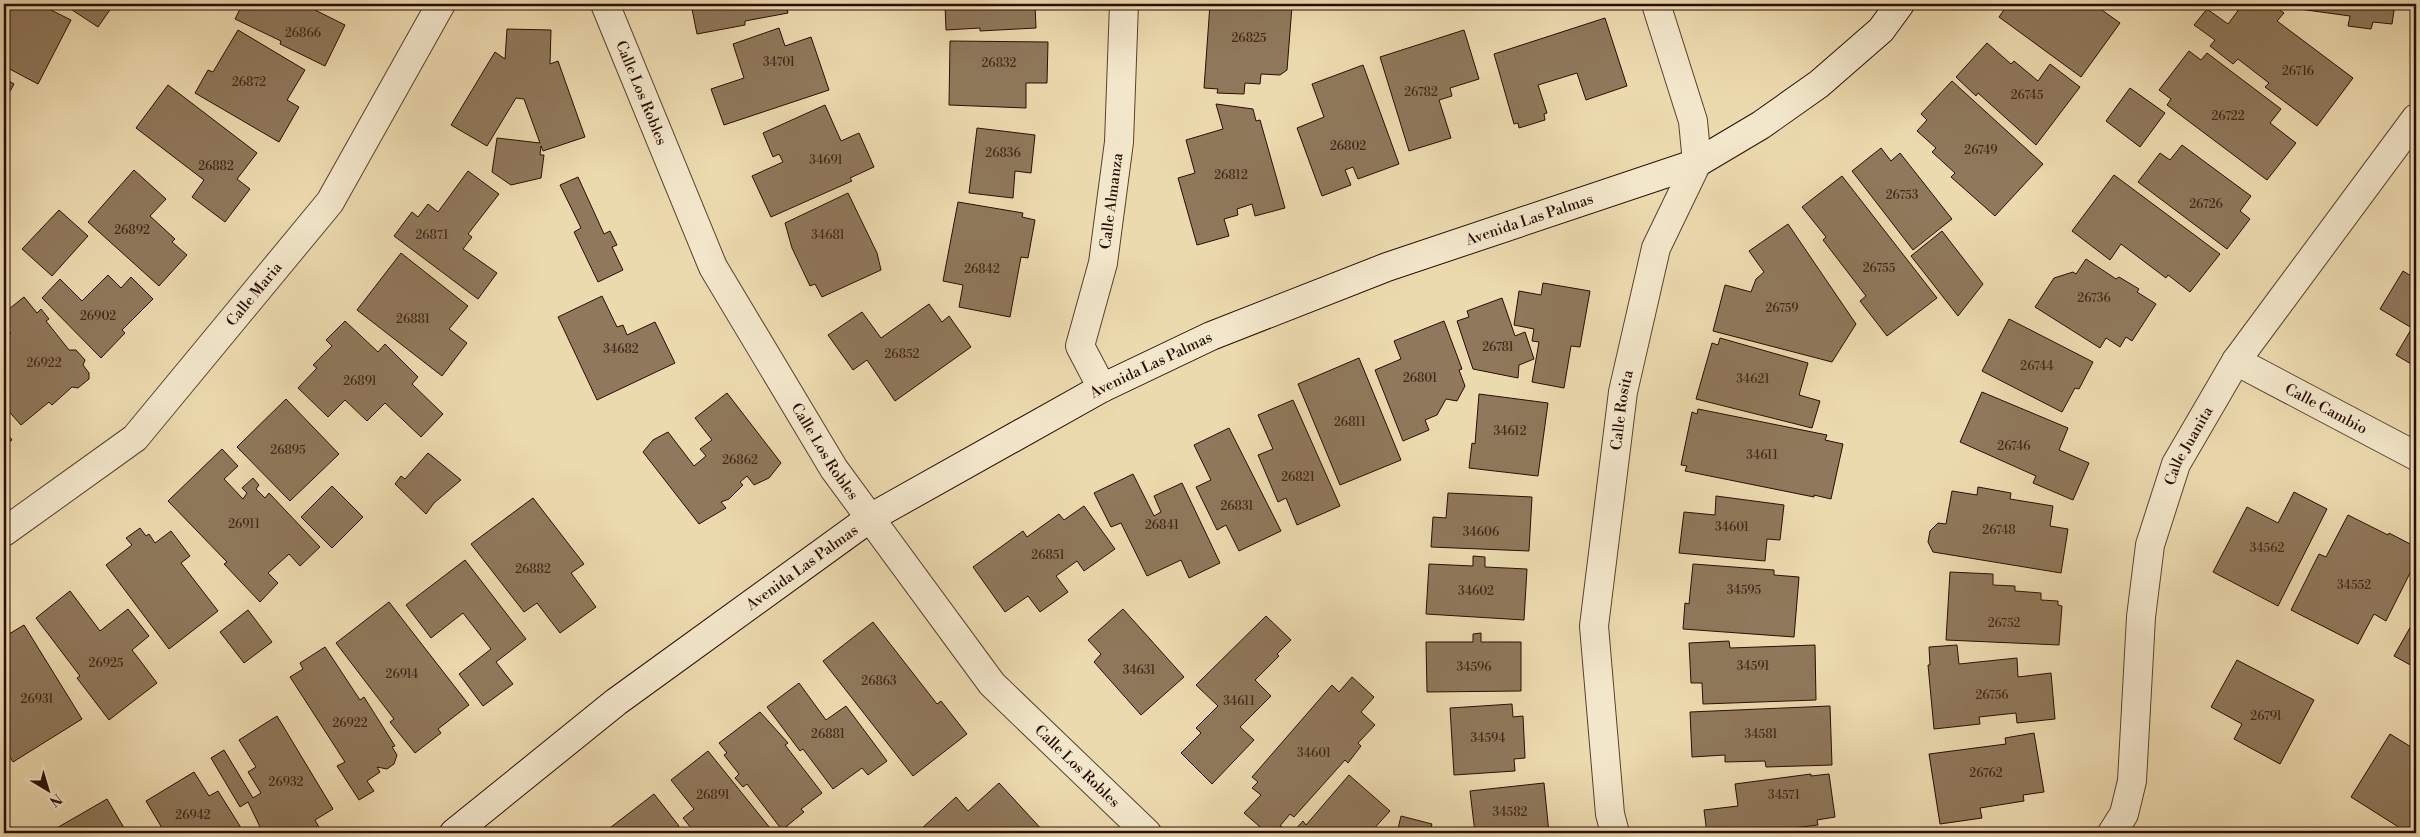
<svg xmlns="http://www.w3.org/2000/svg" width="2420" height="837" viewBox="0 0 2420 837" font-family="'Libre Bodoni',serif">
  <rect width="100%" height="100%" fill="#ecdaaf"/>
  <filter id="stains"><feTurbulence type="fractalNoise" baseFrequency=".004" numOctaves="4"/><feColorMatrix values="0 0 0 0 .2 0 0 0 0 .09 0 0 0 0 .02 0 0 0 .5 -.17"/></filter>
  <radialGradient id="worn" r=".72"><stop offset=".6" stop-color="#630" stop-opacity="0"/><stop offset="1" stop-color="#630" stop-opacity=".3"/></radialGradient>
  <path fill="#8f785b" stroke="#2a0d01" d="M4,4H39L71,20L38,84L4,66Z
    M63,4H114L98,27Z
    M228,4H316L313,9L345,25L325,66L280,44L281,41L235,19L240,9Z
    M691,4H786L788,13L745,21V25L697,34Z
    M945,4H1037L1035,5L1036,28L980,31V28L946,30Z
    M1210,4L1292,6L1287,70L1280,75L1261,74L1260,84L1245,83L1244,94L1217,93L1218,89L1204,88Z
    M2008,4H2064L2068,7L2070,4H2087L2093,8L2095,5L2120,23L2081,77L1999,17Z
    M2243,4H2271L2284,13L2277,21L2353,78L2317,126L2265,87L2269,83L2238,59L2233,64L2210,46L2215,40L2194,25L2207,9L2228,24Z
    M2300,4H2395L2392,24L2373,22L2371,29L2348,26L2350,16L2299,9Z
    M1605,18L1627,86L1586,100L1577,73L1538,85L1547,113L1544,114L1545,120L1519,128L1518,123L1514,124L1494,54Z
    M779,28L785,46L811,37L829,90L724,125L711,89L744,78L733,44Z
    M507,29L551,30L550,64L558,61L585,137L543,151L541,146L540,155H544L541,178L511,185L492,172L497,138L540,143L524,99L516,98L487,146L451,125L495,52L505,59Z
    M238,30L305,70L287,100L299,107L279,142L195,93L208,70L213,72Z
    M1464,30L1479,79L1450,88L1452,96L1439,100L1451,138L1409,151L1380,57Z
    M950,41L1048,42L1047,83H1026V108L949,105Z
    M1987,43L2011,64L2014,61L2038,81L2050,64L2080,87L2036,145L1978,93L1976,96L1956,77Z
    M2189,51L2201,60L2207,53L2281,109L2270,123L2296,143L2267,180L2167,105L2171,99L2159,90Z
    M1363,65L1399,164L1358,179L1353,167L1345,170L1351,185L1322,196L1297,128L1324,117L1312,84Z
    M4,78L14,84L4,102Z
    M1952,81L2043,164L1995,216L1951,177L1955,173L1932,152L1936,148L1917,131L1927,120L1921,114Z
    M168,85L257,153L237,179L250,189L225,222L192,197L204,180L136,128Z
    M2130,88L2165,113L2140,147L2106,121Z
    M1216,104L1253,109L1256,121L1260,120L1285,208L1255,216L1252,204L1237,209L1238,215L1224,219L1229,236L1197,245L1178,178L1195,173L1186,140L1223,129Z
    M825,105L841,141L859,133L874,167L850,178L852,181L771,217L752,176L783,162L779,154L773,157L763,133Z
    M977,128L1035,135L1031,173L1015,171L1013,198L969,193Z
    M2182,145L2251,196L2240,211L2250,219L2227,249L2138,182L2160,153L2170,160Z
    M1881,148L1891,161L1900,153L1952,219L1913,250L1852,171Z
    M134,170L166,199L150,216L175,239L172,242L187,255L159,286L88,222Z
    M468,171L499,194L468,234L472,237L463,249L497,273L478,299L394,236L412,212L418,217L428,204L438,212Z
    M2114,175L2220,254L2190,292L2168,275L2166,278L2121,244L2110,260L2072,231Z
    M1842,176L1937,298L1887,336L1860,301L1866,296L1823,240L1826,237L1802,207Z
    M578,177L604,234L610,231L617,245L612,247L623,270L598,282L574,232L581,228L560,185Z
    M848,193L877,253L881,270L822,297L815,284L810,286L792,248L785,223Z
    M958,202L1023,213L1022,217L1035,220L1028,258L1021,257L1010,317L959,307L963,285L943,281Z
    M59,210L88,236L52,276L22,249Z
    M1788,224L1856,324L1832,362L1713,331L1725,285L1751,292L1756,279L1764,272L1749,251Z
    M1942,231L1983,284L1958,316L1911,256Z
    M401,253L468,306L449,329L467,343L442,376L357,310Z
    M2086,259L2116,279L2119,277L2139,289L2137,292L2156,304L2132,341L2126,337L2120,347L2106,338L2100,348L2035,307L2054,278L2073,272L2076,274Z
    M2403,271L2416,279V367L2396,355L2412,328L2380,309Z
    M108,275L121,288L131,277L153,299L122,330L125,333L101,358L42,298L60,279L82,301Z
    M1543,283L1590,291L1580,347L1571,346L1564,388L1532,382L1539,342L1532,341L1534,329L1514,325L1519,291L1541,295Z
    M602,296L617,327L623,325L627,335L655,322L675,363L597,400L558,317Z
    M24,297L37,313L41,309L49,319L46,321L69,350H76L85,360L83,365L89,373V379L78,388L72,387L52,405L49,402L21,425L4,406V339L11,333L7,329L8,319L4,313Z
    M1502,298L1515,336L1525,332L1534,359L1519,365L1518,378L1473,369L1457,321L1469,317L1467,311Z
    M929,304L942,322L949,316L971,347L895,401L867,360L853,370L828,335L862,312L881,338Z
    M2009,319L2093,362L2079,389L2075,388L2062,412L1982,371Z
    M345,321L378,352L385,344L418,377L412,384L443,414L421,437L385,403L367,421L345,400L328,417L298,388L317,368L313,365L332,346L326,340Z
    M1444,321L1462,369L1459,370L1465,386L1457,401L1446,399L1437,415L1425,420L1429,430L1403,441L1375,370L1401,359L1394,341Z
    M1720,338L1808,363L1799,395L1820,401L1812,428L1696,399L1712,343L1718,345Z
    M1359,358L1401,460L1340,485L1298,384Z
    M1982,392L2068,428L2059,450L2089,463L2073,500L2033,483L2036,476L1960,442Z
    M727,393L781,463L769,478L754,485L747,476L740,482L743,485L729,499L721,502L726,508L699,524L643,452L653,440L668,432L694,466L706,456L700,449L712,440L695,418Z
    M1479,394L1548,403L1538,476L1469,468L1472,443L1475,444Z
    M286,399L339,454L290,501L237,447Z
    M1293,400L1340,506L1297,525L1286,498L1278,502L1258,455L1273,449L1258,415Z
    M1698,409L1827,435L1825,440L1843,444L1831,499L1814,495V497L1685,471L1687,466L1681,465L1692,412L1697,414Z
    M1229,428L1281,531L1239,551L1226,525L1217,530L1196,487L1211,480L1194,445Z
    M4,429L12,440L4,446Z
    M222,449L238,466L224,479L243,499L247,493L242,488L253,478L259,485L256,489L265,498L269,493L320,547L300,566L289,554L268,573L278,583L260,602L224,564L227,562L168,501Z
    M428,453L461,480L434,503L426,514L395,484L401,476L405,479Z
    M1133,474L1154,516L1161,512L1154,496L1182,483L1220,563L1189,578L1181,560L1147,576L1121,523L1111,527L1094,493Z
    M332,486L363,517L332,548L301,517Z
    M1978,487L2011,493L2010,499L2053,506L2050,526L2068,529L2061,573L1933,552L1928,542L1930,531L1938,523L1946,524L1952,491L1977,495Z
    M2294,492L2327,509L2278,606L2213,572L2247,507L2278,523Z
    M1448,493L1532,497L1529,551L1431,547L1433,517L1446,518Z
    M1716,496L1784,505L1780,540L1767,539L1765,561L1679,553L1684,512L1715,515Z
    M533,498L584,564L571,573L596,607L560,633L537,603L524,612L471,544Z
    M1084,506L1115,549L1084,571L1077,561L1056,576L1068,592L1040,612L1028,596L1005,612L973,567L1023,531L1027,537L1059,514L1064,520Z
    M2348,515L2388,535L2389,533L2416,547V561L2386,621L2374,614L2358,644L2291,610L2319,554L2326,557Z
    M140,528L146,536L149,534L155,543L171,531L190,556L181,563L218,611L169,649L106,565L132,545L126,538Z
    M1473,556L1485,557V567L1527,569L1524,620L1426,614L1429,564L1473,566Z
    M465,560L526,639L496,662L513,684L483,706L459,674L491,649L463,613L431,638L406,605Z
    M1693,564L1774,570V575L1799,577L1794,637L1683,629L1685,603L1689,604Z
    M1950,572L1993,574V585L2015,586V591L2041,593V600L2058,601V605L2062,606L2059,645L1946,640Z
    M70,591L100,631L128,609L149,636L132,650L157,683L109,720L77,678L80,676L36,618Z
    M389,602L469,705L438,729L441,733L415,753L390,722L394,719L336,643Z
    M1123,609L1184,677L1141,715L1094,662L1101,654L1088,640Z
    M248,610L272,642L244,663L220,632Z
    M1266,616L1291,640L1277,654L1279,656L1255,680L1271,696L1240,727L1254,740L1212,784L1181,753L1201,733L1196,728L1218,706L1196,685Z
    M2416,617V668L2394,656Z
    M873,622L937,704L941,701L967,734L913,776L823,661Z
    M24,625L82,719L13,762L4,748V679L7,677L4,672V637Z
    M1481,633V642H1521V691L1427,692L1426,642H1473V634Z
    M1729,641L1730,648L1815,645L1816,700L1703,704L1702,683H1691L1689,643Z
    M1957,645L1959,664L2017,658L2018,677L2051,673L2055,719L2017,723L2016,713L1979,717L1980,724L1934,729L1928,665H1930L1929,647Z
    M325,647L360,700L364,697L395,746L392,747L397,755L394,764L387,769L377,767L380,772L367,781L374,791L359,800L337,766L345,762L290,677L303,669L300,663Z
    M2237,660L2314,700L2280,764L2234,739L2242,724L2211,707Z
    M1352,677L1374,697L1361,712L1375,725L1358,743L1361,746L1348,763L1345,760L1294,817L1290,814L1280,826L1284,828L1280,833H1267L1244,813L1261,795L1252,788L1258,782L1252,777L1332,685L1339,692Z
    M799,683L826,720L846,706L887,761L868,775L862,768L833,789L803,749L800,751L767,707Z
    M1512,704L1513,717L1523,716L1525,758L1514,759L1515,771L1454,775L1450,708Z
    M1830,706L1832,765L1766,767L1765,761L1725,762V755L1692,757L1690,712Z
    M760,712L788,743L785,745L822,793L801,809L804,812L782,830L747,784L743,787L735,778L739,774L724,755L727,753L719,743Z
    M277,716L333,809L315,820L320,829L314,833H263L248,802L240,807L211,758L224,750L253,798L261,793L248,772L256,767L239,740Z
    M2034,733L2044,792L2023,795L2024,801L1980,808L1982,818L1940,824L1929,754L2006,744L2005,738Z
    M2390,734L2416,750V833H2408L2351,797Z
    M708,751L774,833H695L683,818L694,809L671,780Z
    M194,772L209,796L218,791L243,831L248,828L251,833H165L146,801Z
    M1811,774V776L1829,774L1835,817L1817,820L1818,825L1784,829V833H1707L1704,810L1738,806L1735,784Z
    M1349,775L1390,811L1370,833H1292L1303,821L1306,825Z
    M999,783L1045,833H959L953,827L949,831L951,833H923L920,830L956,797L968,811Z
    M1544,783L1549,833H1475L1470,791Z
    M654,794L679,826L674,831L676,833H608L606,831Z
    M107,799L127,833H58L55,829Z
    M1401,816L1432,824L1431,827L1444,830L1443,833H1397Z"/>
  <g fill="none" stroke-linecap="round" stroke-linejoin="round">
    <g stroke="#5a402c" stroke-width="30">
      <g id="street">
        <path id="s1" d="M605,4L713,267L834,469L992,684L1147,833"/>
        <path id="s2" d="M2236,361L2416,456"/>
        <path id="s3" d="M1102,388L1080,346L1103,263L1119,142L1124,4"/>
        <path id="s4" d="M4,532L135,438L330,202L441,4"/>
        <path id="s5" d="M1615,833L1610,814L1594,626L1623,392L1656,248L1697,163L1693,121L1656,4"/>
        <path id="s6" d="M2112,833L2124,814L2132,781L2141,617L2150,545L2176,464L2236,361L2416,118"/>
      </g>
    </g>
    <g stroke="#2a0d01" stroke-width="30">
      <g id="secondary">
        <path id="s7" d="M454,833L616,702L870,518L1102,388L1211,336L1387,267L1697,163L1761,125L1819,84L1881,30L1900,4"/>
      </g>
    </g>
    <use href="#street" stroke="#f3e7cb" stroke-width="28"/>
    <use href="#secondary" stroke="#f3e7cb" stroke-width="28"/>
  </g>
  <g text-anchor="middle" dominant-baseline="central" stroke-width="4" stroke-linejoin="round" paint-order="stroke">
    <g font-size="12" fill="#432818">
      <text x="303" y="33">26866</text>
      <text x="1249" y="38">26825</text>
      <text x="779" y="62">34701</text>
      <text x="999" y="63">26832</text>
      <text x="2298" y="71">26716</text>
      <text x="249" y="82">26872</text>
      <text x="1421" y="92">26782</text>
      <text x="2027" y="95">26745</text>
      <text x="2228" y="116">26722</text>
      <text x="1348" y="146">26802</text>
      <text x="1981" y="150">26749</text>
      <text x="1003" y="153">26836</text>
      <text x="826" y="160">34691</text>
      <text x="216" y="166">26882</text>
      <text x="1231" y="175">26812</text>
      <text x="1902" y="195">26753</text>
      <text x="2206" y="204">26726</text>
      <text x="132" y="230">26892</text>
      <text x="432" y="235">26871</text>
      <text x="828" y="235">34681</text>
      <text x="1879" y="268">26755</text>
      <text x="982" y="269">26842</text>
      <text x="2094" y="298">26736</text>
      <text x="1782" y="308">26759</text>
      <text x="98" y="316">26902</text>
      <text x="413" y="319">26881</text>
      <text x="1498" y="347">26781</text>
      <text x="621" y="349">34682</text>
      <text x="902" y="354">26852</text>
      <text x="44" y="363">26922</text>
      <text x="2037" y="366">26744</text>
      <text x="1420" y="378">26801</text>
      <text x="1753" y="379">34621</text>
      <text x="360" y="381">26891</text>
      <text x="1350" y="422">26811</text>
      <text x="1510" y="431">34612</text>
      <text x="2014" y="446">26746</text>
      <text x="288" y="450">26895</text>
      <text x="1762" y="455">34611</text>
      <text x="740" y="460">26862</text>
      <text x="1298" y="477">26821</text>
      <text x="1237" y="506">26831</text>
      <text x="244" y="524">26911</text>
      <text x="1162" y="525">26841</text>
      <text x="1732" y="527">34601</text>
      <text x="1999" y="530">26748</text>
      <text x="1481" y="532">34606</text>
      <text x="2267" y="548">34562</text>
      <text x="1048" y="555">26851</text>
      <text x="533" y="569">26882</text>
      <text x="2354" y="585">34552</text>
      <text x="1744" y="590">34595</text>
      <text x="1476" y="591">34602</text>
      <text x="2004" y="623">26752</text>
      <text x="106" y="663">26925</text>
      <text x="1753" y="666">34591</text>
      <text x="1474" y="667">34596</text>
      <text x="1139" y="670">34631</text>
      <text x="402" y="674">26914</text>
      <text x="879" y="681">26863</text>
      <text x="1992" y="695">26756</text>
      <text x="37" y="699">26931</text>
      <text x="1239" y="701">34611</text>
      <text x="2266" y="716">26791</text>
      <text x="350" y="723">26922</text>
      <text x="828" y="734">26881</text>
      <text x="1761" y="734">34581</text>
      <text x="1488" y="738">34594</text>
      <text x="1314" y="753">34601</text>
      <text x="1986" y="773">26762</text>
      <text x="286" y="782">26932</text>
      <text x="713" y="795">26891</text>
      <text x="1784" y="795">34571</text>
      <text x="1510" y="812">34582</text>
      <text x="193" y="815">26942</text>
    </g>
    <g font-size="15" fill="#2a0d01" stroke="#f3e7cb">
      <text stroke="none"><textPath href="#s1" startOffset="96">Calle Los Robles</textPath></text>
      <text stroke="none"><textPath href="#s3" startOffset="196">Calle Almanza</textPath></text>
      <text stroke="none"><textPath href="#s7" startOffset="1248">Avenida Las Palmas</textPath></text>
      <text stroke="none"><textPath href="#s4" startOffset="348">Calle Maria</textPath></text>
      <text stroke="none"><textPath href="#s7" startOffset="842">Avenida Las Palmas</textPath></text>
      <text stroke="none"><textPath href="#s2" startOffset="102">Calle Cambio</textPath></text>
      <text stroke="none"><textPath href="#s5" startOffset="426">Calle Rosita</textPath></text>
      <text stroke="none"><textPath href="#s6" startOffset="400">Calle Juanita</textPath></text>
      <text stroke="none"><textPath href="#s1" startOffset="500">Calle Los Robles</textPath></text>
      <text stroke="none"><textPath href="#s7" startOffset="438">Avenida Las Palmas</textPath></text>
      <text stroke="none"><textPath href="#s1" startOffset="905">Calle Los Robles</textPath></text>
    </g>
  </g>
  <rect width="2420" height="837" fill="none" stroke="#ecdaaf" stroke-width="20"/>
  <rect x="5" y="5" width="2410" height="827" fill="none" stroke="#2a0d01" stroke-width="2.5"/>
  <rect x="10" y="10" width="2400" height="817" fill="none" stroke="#2a0d01"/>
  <g transform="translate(48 790) rotate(142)" stroke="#f3e7cb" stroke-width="4" paint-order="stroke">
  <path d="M0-4L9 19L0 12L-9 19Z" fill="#2a0d01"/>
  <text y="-8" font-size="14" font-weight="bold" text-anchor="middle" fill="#2a0d01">N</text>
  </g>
  <rect width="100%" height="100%" filter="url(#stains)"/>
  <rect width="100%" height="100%" fill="url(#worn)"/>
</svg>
